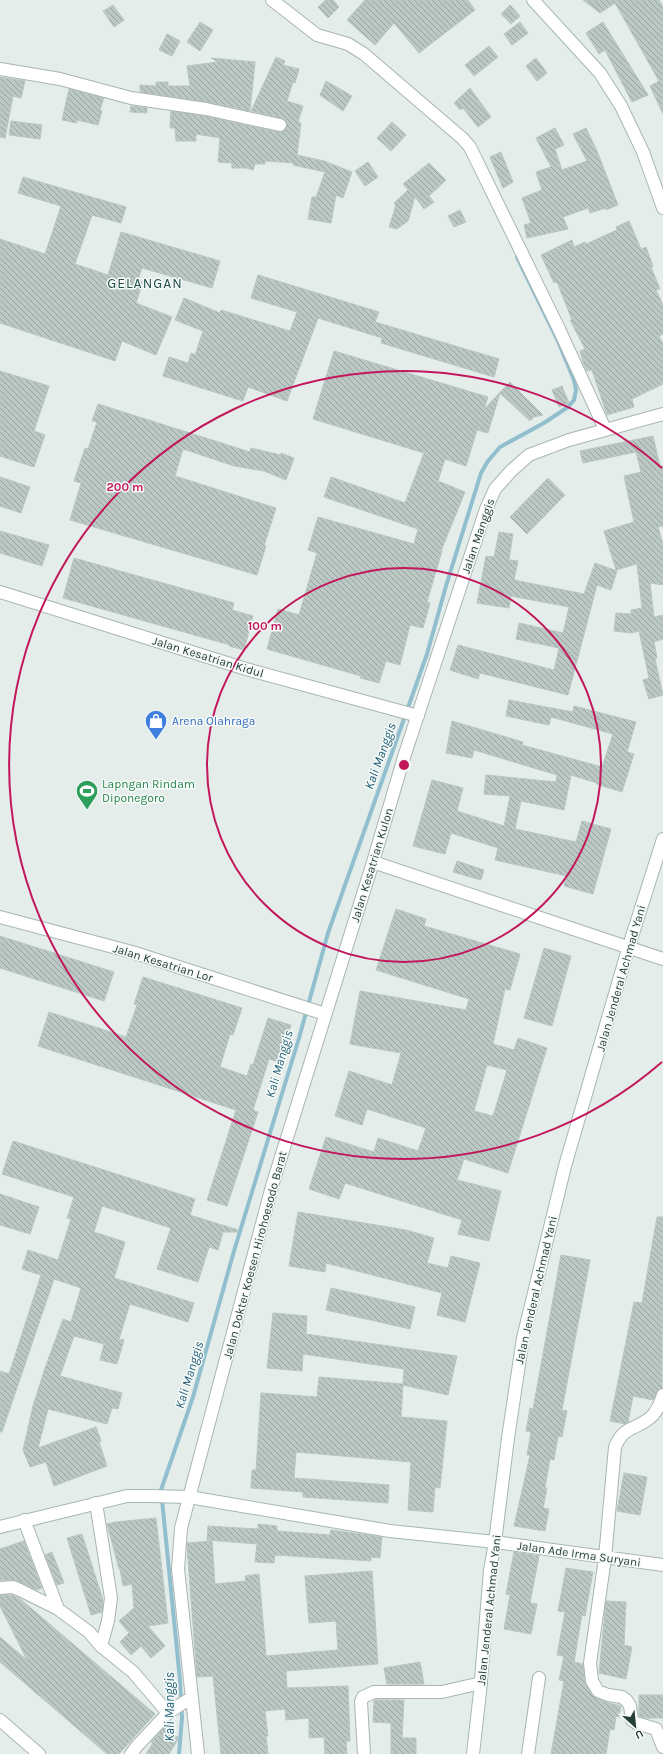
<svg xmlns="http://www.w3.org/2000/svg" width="663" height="1754" viewBox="0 0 663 1754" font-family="Karla,sans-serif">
  <defs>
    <pattern id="building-back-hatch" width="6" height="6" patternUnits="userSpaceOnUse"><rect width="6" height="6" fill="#bbc8c4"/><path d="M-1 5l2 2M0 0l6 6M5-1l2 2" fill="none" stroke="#98a4a0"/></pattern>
  </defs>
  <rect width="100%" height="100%" fill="#e5edeb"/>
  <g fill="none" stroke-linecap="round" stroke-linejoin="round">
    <path stroke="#91bfce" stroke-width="4" d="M179,1754L182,1718L180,1680L161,1490L193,1397L234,1251L299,1038L328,933L427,654L446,586L481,473L488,461L500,447L544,423L568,407L574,400L576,390L574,380L558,341L517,257"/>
  </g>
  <path fill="url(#building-back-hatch)" stroke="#b8c7c2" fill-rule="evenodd" d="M326,0H333L339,7L328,18L318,7Z
    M365,0H468L475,10L419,53L394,23L375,45L347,20Z
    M583,0H659L663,7V114L650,86L659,81L615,3L600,13Z
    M113,5L124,20L114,27L103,11Z
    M510,5L520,16L511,24L501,14Z
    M200,22L213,30L200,51L187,42Z
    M520,22L528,33L512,45L504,34Z
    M603,22L648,95L632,102L605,50L599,54L586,33Z
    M167,34L180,41L172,56L159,50Z
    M489,46L498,57L474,76L465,65Z
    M276,57L285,61L283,65L299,69L295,83L293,82L287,101L303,106L298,122L301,123L297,155L324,161L352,172L343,198L336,195L331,223L308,219L312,197H316L325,172L293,165L294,163L265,161V164H255L253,170L246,168H232V163L218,162L220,138L196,134V141H176L175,128H170L171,111L205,116L278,132L285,130L287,123L285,119L251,111Z
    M211,58L255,62L250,111L207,102L140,92V85L156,86V82H168V86H190L187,66L218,62Z
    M536,58L547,73L537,81L526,66Z
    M0,77L25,81L21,98L13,96L5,138L0,137Z
    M326,81L352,96L343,111L320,95Z
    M470,88L491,117L478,127L463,108L460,110L454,103Z
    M69,89L104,98L100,110L102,111L98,125L77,120V123L62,120Z
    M131,106L147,108V113L130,112Z
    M11,121L42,125L40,139L9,135Z
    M392,122L406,135L391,151L377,138Z
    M555,128L564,145L555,149L562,170L587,161L573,134L586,128L597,151L618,205L606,210V208L590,213L588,208L563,217L568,229L527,238L524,225L531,223L522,198L542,190L536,172L551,167L536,138Z
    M501,152L513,182L503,188L490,157Z
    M368,162L378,177L365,186L355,171Z
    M429,163L446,180L429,196L434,202L424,209L415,197L408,221L397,229L389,227L396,205L394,203L408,190L403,184Z
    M23,177L126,207L121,223L92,215L75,264L108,275L121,232L220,261L212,288L142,268L138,280L143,282L136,303L172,317L156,355L122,341L115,361L0,323V239L45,254L61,206L18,193Z
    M460,210L466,222L454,227L448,216Z
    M629,221L641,249L646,247L653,266L651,267L660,289L656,290L663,305V334L659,336L663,344V384L632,399L634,407L607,415L592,370L587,371L584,365L580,351L585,349L570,320H572L557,282L554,283L541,255L572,240L574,247L585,242L586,244L617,230L616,227Z
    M258,275L379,312L375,322L499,359L494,377L381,343L382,338L318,318L287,401L248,387L243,401L163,376L169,357L188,363L191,353L195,355L203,331L175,320L184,298L220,313L221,310L290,331L297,312L251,298Z
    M334,351L488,397L484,409L510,382L543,415L534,417L530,421L500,393L488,433L477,430L466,466L445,459L438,481L465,492L441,551H442L427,602L430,603L423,628L410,625L400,665L386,661L379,683L360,678L361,676L267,649L278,609L299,615L317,553L308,550L318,517L414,544L418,529L324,497L331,477L405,503L424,453L313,419Z
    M0,371L49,386L34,431L45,435L34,467L0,456Z
    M562,386L569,403L559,407L552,390Z
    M98,404L250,452L251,448L281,455V453L294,458L286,480L264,471L234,466L183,449L175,476L276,508L264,546H266L257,575L70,520L81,483L74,481L85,448L88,449L97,422L92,421Z
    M653,436L660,466H663V526L658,527L663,544V585L650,583L654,617L663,615V639L654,642L657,658L655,659L663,695L649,699L643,680L649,678L639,631L631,633L614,631L616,613L631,614V610L642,608L637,564L616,570L604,531L634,522L624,476L641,472L636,452L583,463L580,451Z
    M0,477L30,487L21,513L0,506Z
    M548,478L565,495L527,534L510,517Z
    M0,531L49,545L42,566L0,553Z
    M499,532L513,534L509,560L518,561L514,580L584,594L595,563L617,571L611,590L597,585L568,695L480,673L478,679L450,670L458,645L554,670L559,648L516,639L519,623L563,633L569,607L511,596L509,608L477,603L486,556L494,557Z
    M74,558L234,603L232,610L253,616L244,650L229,646L230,645L63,598Z
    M509,700L573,712L574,706L636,722L627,752L634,754L622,792L596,784L597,783L571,775L564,810L521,801L515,829L576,842L582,821L611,829L593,894L564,886L567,876L495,860L498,848L451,833L445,854L413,846L432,780L463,788L457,811L504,826L510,796L484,794L486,775L556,782L557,775L474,750L472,758L446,753L452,721L523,742L522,745L602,767L613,734L551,717L549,725L506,716Z
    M457,861L484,870L481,880L453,872Z
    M396,909L426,919L424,926L520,954L510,990L505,989L493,1044L514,1050L518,1038L547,1048L508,1173L464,1159L457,1180L501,1191L489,1241L458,1234L462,1220L345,1183L339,1199L309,1189L326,1137L374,1152L378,1138L418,1151L426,1128L367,1109L362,1125L335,1116L349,1071L392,1085L401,1053L350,1044L360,991L466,1010L469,999L376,970ZM487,1065L507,1070L493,1116L474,1111Z
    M0,936L114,972L104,1001L0,968Z
    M544,948L571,956L552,1026L524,1018Z
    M143,977L242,1008L233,1035L230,1034L220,1067L247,1076L251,1064L253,1065L268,1018L291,1025L279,1062L269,1059L253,1110L258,1112L227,1206L207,1200L236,1110L38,1046L49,1012L126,1037L137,1005L134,1004Z
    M13,1141L195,1199L190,1215L238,1230V1232H223L218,1250L209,1247L198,1282L157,1269L171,1228L102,1206L94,1232L125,1242L114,1278L194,1303L188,1322L130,1304L119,1339L124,1340L117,1364L100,1360L104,1344L74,1336L60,1376L122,1393L118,1409L112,1408L107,1424L48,1409L38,1448L96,1427L101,1441L99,1442L107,1466L54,1486L46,1462L30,1467L23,1450L33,1406L45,1368L63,1319L71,1322L81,1288L54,1279L2,1432H0V1371L9,1374L41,1275L22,1269L28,1250L58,1260L71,1219L67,1218L74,1197L2,1174Z
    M0,1194L39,1207L30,1234L0,1225Z
    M298,1212L406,1230L434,1238L427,1263L448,1268L451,1256L480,1263L465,1322L437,1315L442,1293L326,1263L325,1272L289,1266Z
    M657,1217H663L662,1388L658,1390L653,1400L633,1396L628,1422L625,1424L610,1421L634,1302L642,1303Z
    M561,1255L590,1260L562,1410L567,1411L562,1437L558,1436L554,1460L550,1459L545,1488H547L543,1508L549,1509L545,1531L514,1526L530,1455H527L531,1432L526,1431L530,1408L533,1409Z
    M331,1288L415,1307L410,1329L326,1310Z
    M273,1313L307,1316L306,1334L457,1356L448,1395L403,1385L401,1417L447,1421L440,1488L435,1487L433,1512L408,1510L411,1462L296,1452L294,1478L389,1485L388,1503L303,1497V1492L251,1488L252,1470H256L261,1393L317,1397L319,1377L403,1384L404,1369L303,1354L302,1371L267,1368Z
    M624,1473L647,1477L640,1515L617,1511Z
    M156,1518L168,1623L148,1626L165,1646L151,1658L141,1646L131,1655L120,1642L129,1633L119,1621L134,1608L132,1584L123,1586L120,1569H119L107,1524L116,1522Z
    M258,1524L277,1526V1531L330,1535L331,1530L382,1537L380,1558L371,1557V1561L275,1555L274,1563L255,1562L257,1544L207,1540L208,1526L258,1529Z
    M82,1534L103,1600L102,1612L91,1615L67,1538Z
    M24,1541L42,1588L37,1590L16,1580H0V1549Z
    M212,1541L215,1584L246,1581L245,1576L259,1574L266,1656L338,1650L336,1621L309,1623L305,1576L372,1571L378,1664L286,1671L287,1688L348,1686L350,1741H346L347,1754H325L324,1737L309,1738V1718L286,1720L285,1709L265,1711L268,1736H266L268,1754H221L213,1676L197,1677L187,1547V1543Z
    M52,1552L64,1583L57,1585L45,1555Z
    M514,1552L539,1556L530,1603L537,1604L531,1634L504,1629L510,1595L506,1594Z
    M566,1568L593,1572L585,1616L582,1615L574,1662L583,1664L585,1682L592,1695L605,1702L621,1706L619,1717L616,1716L614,1730L610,1729L606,1754H551L564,1681L559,1680L564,1656L557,1655L565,1612L558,1611Z
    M0,1595H12L19,1598L155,1714L119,1754H107L0,1662V1637L27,1660L0,1606Z
    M606,1601L626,1602L624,1645L632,1647L626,1679L599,1673Z
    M420,1662L424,1684H387L384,1668Z
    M639,1695H663V1718H644L639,1716Z
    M374,1700H404L402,1738H416V1754H391V1723L373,1722Z
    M164,1728L179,1738L169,1754H146L153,1743L151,1742Z"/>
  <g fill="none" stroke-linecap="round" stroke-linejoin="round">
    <g stroke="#a8b5b2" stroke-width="14">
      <path id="street" d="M272,0L317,35L348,44L364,54L462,138L470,147L559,329L605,429
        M0,69L60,79L131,98L206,109L280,125
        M0,592L246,669L418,716
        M373,862L663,959
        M0,917L132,952L325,1014
        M663,1395C661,1402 658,1409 653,1415C639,1430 624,1424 615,1447L605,1558L590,1663L592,1681L598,1691L608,1695L622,1697L627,1701L630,1706L632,1720L636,1723L656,1729L663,1747
        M96,1503L111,1598L108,1621L101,1646
        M24,1520L58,1609
        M495,1542L663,1565
        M0,1588L13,1587L20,1590L58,1609L89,1632L101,1646L133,1672L168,1713
        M0,1720L39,1754
        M131,1754L137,1746L168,1713L192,1697
        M198,1754L178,1569L181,1528L272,1186L373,862L404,757L486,509L495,489L511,471L529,455L569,440L663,414
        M364,1754L361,1702L363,1697L374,1692H442L481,1683
        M528,1754L539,1678"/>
    </g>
    <g stroke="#a4b8b3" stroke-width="14">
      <path id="secondary" d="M533,0L600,73L621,106L643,152L663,208
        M0,1527L127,1496H150L189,1497L390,1531L495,1542
        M473,1754L480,1692L490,1570L495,1542L508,1438L523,1338L565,1166L628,949L663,839"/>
    </g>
    <use href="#street" stroke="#fff" stroke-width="12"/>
    <use href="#secondary" stroke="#fff" stroke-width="12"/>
  </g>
  <g fill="none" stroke="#c2185b" stroke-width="2">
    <circle cx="404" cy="765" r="197"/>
    <path d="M662 1062A394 394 0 1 1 662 468"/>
  </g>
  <defs>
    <g id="shop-pin" transform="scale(1.15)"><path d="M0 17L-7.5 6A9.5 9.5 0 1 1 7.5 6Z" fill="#3f7fe0" stroke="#f6faf8"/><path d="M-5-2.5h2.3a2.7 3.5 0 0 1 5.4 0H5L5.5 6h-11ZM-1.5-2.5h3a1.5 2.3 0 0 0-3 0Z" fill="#fff"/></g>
    <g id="stadium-pin" transform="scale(1.15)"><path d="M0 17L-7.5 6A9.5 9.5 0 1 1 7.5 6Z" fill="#2e9e5b" stroke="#f6faf8"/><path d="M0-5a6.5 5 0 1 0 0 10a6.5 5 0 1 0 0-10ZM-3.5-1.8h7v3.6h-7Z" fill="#fff"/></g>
  </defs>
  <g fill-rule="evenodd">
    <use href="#shop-pin" x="156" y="721"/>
    <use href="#stadium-pin" x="87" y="791"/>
  </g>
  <g text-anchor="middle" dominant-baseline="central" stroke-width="3" stroke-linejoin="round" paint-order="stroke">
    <g font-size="12" fill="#253e3a" stroke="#f6faf8">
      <text transform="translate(478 536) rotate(-71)">Jalan Manggis</text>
      <text transform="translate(208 657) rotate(17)">Jalan Kesatrian Kidul</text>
      <text transform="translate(372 865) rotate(-73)">Jalan Kesatrian Kulon</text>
      <text transform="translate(163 963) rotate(17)">Jalan Kesatrian Lor</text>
      <text transform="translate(621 978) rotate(-74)">Jalan Jenderal Achmad Yani</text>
      <text transform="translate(255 1255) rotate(-75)">Jalan Dokter Koesen Hirohoesodo Barat</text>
      <text transform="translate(536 1290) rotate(-77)">Jalan Jenderal Achmad Yani</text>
      <text transform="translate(579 1554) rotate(8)">Jalan Ade Irma Suryani</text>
      <text transform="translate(489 1610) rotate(-84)">Jalan Jenderal Achmad Yani</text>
    </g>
    <g font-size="12" fill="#366cbe" stroke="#f6faf8" text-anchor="start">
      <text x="172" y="721">Arena Olahraga</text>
    </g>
    <g font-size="12" fill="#27864d" stroke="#f6faf8" text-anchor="start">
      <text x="102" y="784">Lapngan Rindam<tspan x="102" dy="14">Diponegoro</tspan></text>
    </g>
    <g font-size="13" font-style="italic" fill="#236177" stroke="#f6faf8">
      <text transform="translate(380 756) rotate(-70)">Kali Manggis</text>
      <text transform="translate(279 1064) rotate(-74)">Kali Manggis</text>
      <text transform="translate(189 1375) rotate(-73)">Kali Manggis</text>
      <text transform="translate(169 1707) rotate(-90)">Kali Manggis</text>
    </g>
    <g font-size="14" letter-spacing="1" fill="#225049" stroke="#f6faf8">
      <text x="145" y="283">GELANGAN</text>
    </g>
  </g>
  <circle cx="404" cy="765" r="6" fill="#c2185b" stroke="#f6faf8" stroke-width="2"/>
  <g font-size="12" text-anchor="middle" font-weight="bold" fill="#c2185b" stroke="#f6faf8" stroke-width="3" stroke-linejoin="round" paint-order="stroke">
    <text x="125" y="491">200 m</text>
    <text x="265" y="630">100 m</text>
  </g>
  <g transform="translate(635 1726) rotate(153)" stroke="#f6faf8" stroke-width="3" paint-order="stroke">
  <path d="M0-3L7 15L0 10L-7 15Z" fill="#253e3a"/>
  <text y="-6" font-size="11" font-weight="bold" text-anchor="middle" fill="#253e3a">U</text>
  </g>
</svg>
